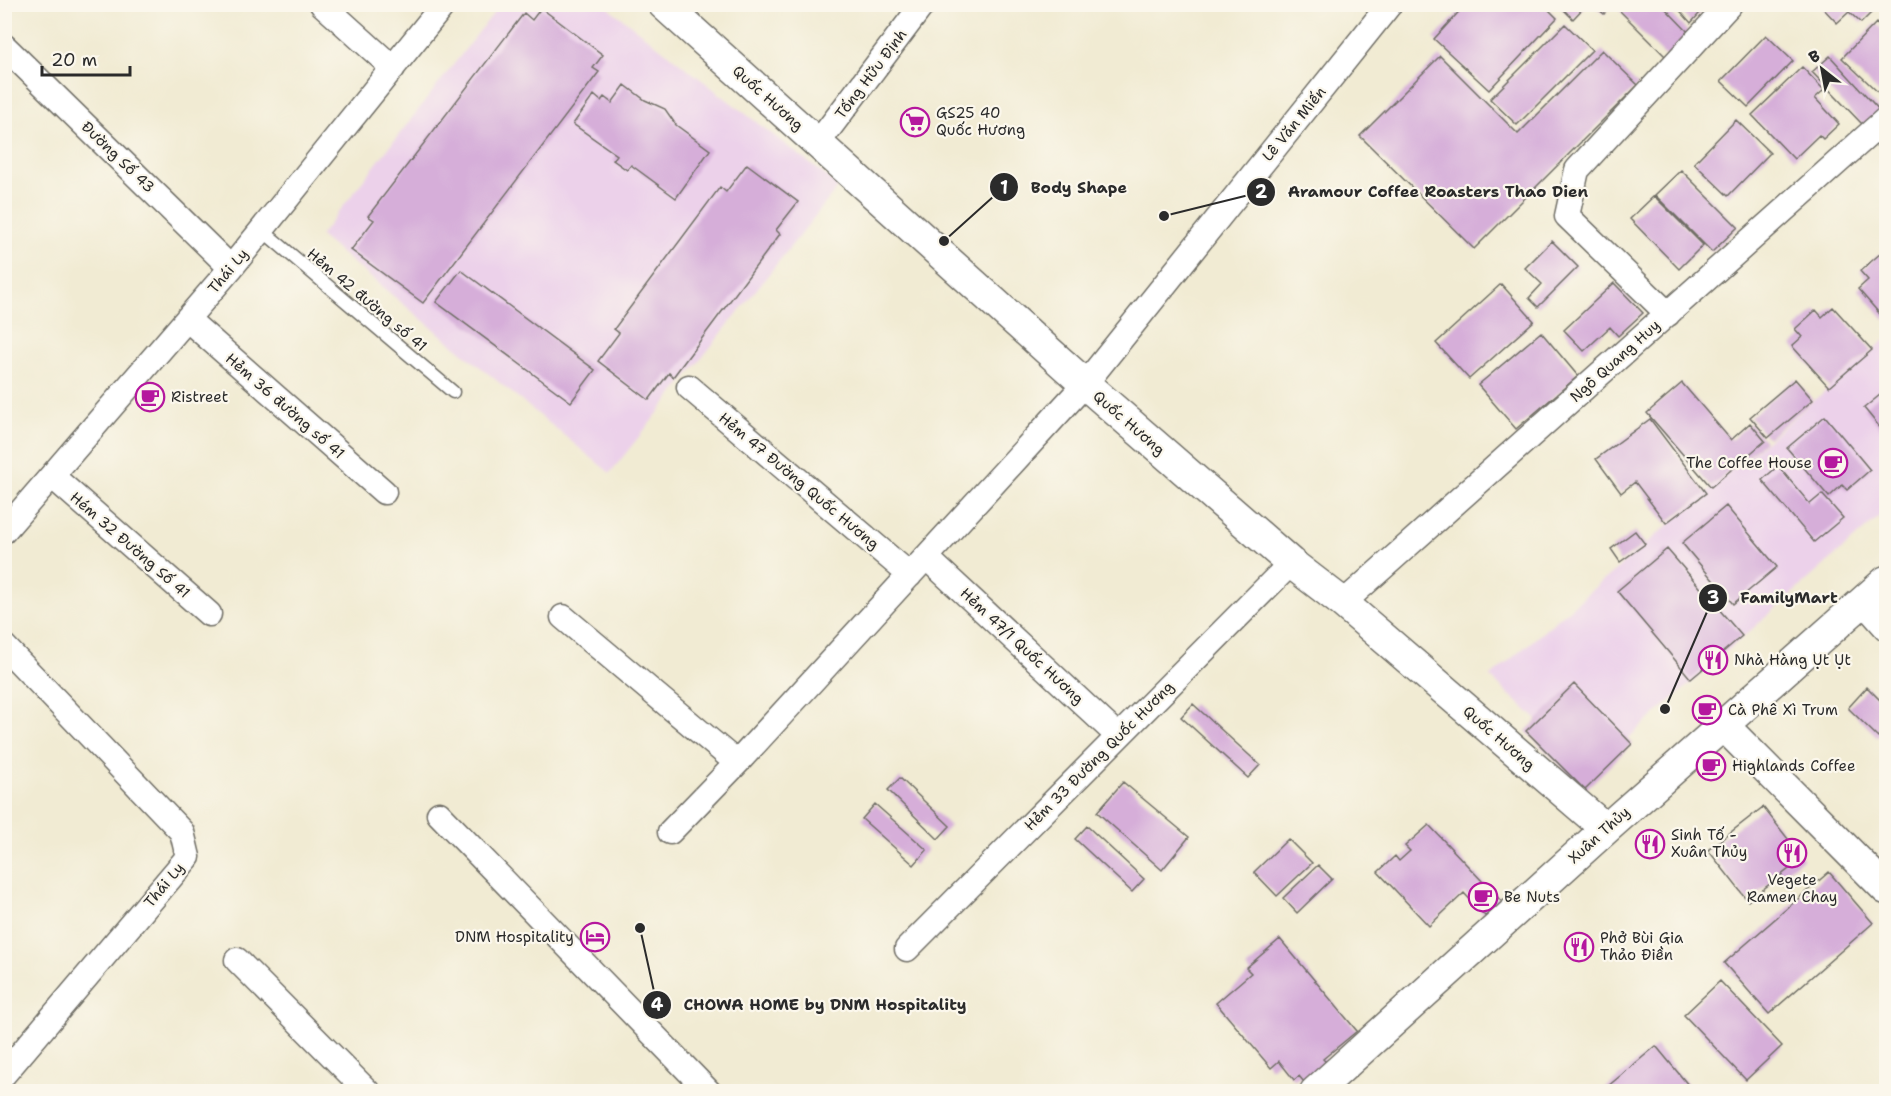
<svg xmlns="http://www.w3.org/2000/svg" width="1891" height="1096" viewBox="0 0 1891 1096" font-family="'Shantell Sans',sans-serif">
  <rect width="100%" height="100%" fill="#fbf7ec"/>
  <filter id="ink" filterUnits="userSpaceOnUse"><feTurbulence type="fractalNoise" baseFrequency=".0167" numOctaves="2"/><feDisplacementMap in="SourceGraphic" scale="12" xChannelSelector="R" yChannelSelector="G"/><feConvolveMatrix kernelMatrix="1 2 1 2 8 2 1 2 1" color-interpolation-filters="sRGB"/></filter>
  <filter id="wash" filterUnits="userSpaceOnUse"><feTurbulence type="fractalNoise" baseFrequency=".008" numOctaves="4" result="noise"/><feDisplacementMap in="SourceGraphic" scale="24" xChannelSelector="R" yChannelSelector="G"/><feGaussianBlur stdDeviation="1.35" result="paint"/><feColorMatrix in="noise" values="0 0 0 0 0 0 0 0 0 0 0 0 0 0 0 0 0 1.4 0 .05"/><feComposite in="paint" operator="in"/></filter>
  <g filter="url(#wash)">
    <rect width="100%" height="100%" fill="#f1ebd3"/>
    <path fill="#ecd1ea" d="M500,5H605L839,186L610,473L320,236Z
      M1886,339V511L1592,770L1490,677Z"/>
    <g id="blocks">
      <path fill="#d6aed9" d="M1466,4H1543L1557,18L1489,90L1434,39Z
        M1558,4H1587L1573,19Z
        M1592,4H1613L1604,14Z
        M1624,4H1661L1692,36L1668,59L1619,10Z
        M1674,4H1708L1691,23Z
        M1819,4H1880L1861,23L1849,12L1837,23Z
        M541,8L603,55L593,68L599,72L423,303L351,250L374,220L368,216L524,13L532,20Z
        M1876,23L1886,33V93L1883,97L1842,58Z
        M1565,24L1592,50L1517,125L1490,99Z
        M1766,35L1793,61L1748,107L1721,81Z
        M1602,50L1638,85L1474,249L1360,136L1440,56L1518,134Z
        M1830,56L1882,113L1864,126L1812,72Z
        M1802,67L1824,90L1815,98L1839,124L1823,139L1819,135L1794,159L1752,115Z
        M625,85L645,100L665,109L676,125L710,150L676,198L631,165L627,170L613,160L617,155L573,124L594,95L601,101L604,97L612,103Z
        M1736,120L1770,153L1728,196L1694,163Z
        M747,164L798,202L776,230L780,234L673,377L669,373L649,400L598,361L619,333L614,329L720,187L726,192Z
        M1681,170L1738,227L1712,252L1655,195Z
        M1654,196L1703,245L1679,269L1630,219Z
        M1552,241L1578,267L1538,307L1529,298L1542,284L1525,268Z
        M1881,253L1886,259V321L1858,289L1868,280L1860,271Z
        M461,270L595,370L571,402L436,302Z
        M1614,283L1643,313L1618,336L1610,327L1584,351L1564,330Z
        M1501,284L1534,321L1469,379L1436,343Z
        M1833,307L1872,350L1829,387L1792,346L1802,337L1795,329L1816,310L1822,317Z
        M1541,332L1578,376L1516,429L1478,385Z
        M1795,379L1813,400L1768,438L1750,417Z
        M1682,383L1731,440L1750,423L1765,441L1711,487L1647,413Z
        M1886,390V435L1864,408Z
        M1825,416L1870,470L1847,490L1842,485L1829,497L1787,448Z
        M1650,419L1706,493L1666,523L1635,482L1621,493L1596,459Z
        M1778,466L1810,504L1822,494L1843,518L1814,542L1762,480Z
        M1726,506L1777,567L1733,604L1682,543Z
        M1635,531L1645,544L1620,562L1611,549Z
        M1667,549L1742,636L1691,679L1617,591Z
        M1574,684L1632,744L1585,790L1526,731Z
        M1867,687L1880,700L1886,692V728L1878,737L1848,708Z
        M1193,704L1260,765L1248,778L1181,717Z
        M900,778L950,826L938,839L888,790Z
        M1123,782L1189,837L1162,870L1097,812Z
        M875,804L927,850L914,865L862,819Z
        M1763,807L1803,858L1748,901L1708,850Z
        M1429,825L1502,902L1485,916L1464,893L1429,926L1378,872L1395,856L1399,861L1410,851L1405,846Z
        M1087,826L1144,879L1132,892L1075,839Z
        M1288,839L1312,863L1277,896L1254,872Z
        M1318,865L1332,879L1297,913L1283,898Z
        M1829,872L1873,923L1769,1014L1724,963Z
        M1280,939L1357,1031L1323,1059L1327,1063L1304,1082L1299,1076L1294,1080L1279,1061L1271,1068L1216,1003L1251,973L1246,968Z
        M1720,981L1782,1046L1746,1080L1684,1015Z
        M1656,1046L1689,1086L1682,1092H1601Z"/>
    </g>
  </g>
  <g filter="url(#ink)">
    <use href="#blocks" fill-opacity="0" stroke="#706e66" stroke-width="1.5"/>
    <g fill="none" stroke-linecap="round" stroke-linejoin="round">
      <g stroke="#706e66" stroke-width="15">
        <path id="service" d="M262,230L453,392"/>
      </g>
      <g stroke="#706e66" stroke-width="27">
        <path id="minor" d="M322,4L393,68
          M4,46L231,268
          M818,143L923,4
          M1668,314L1567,216L1577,170L1730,4
          M187,319L384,492
          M689,387L910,575
          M52,476L209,614
          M4,531L231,268L444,4
          M926,557L1118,736
          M1863,602L1886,628
          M1343,603L1886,119
          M563,617L737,763L1085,384L1390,4
          M4,646L182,832L188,857L4,1074
          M439,814L709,1092
          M670,832L737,763
          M907,949L1291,563
          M237,960L368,1092"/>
      </g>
      <g stroke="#706e66" stroke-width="33">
        <path id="tertiary" d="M663,4L1085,384L1291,563L1343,603L1606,829
          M1723,725L1886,889
          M1315,1092L1606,829L1886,581"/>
      </g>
      <use href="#service" stroke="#fff" stroke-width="12"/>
      <use href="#minor" stroke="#fff" stroke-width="24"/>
      <use href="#tertiary" stroke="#fff" stroke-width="30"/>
    </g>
  </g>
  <defs>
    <g id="supermarket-ring" transform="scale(1.5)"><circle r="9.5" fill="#fbf7ec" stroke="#b5179e" stroke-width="1.5"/><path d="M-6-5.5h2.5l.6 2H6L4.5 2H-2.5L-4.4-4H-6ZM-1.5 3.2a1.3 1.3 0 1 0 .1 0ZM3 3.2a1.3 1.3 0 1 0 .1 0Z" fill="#b5179e"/></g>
    <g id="cafe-ring" transform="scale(1.5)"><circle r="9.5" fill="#fbf7ec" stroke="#b5179e" stroke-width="1.5"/><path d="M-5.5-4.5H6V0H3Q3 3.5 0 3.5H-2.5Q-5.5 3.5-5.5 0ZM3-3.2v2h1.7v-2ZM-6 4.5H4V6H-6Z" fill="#b5179e"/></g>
    <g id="restaurant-ring" transform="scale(1.5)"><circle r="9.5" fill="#fbf7ec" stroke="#b5179e" stroke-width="1.5"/><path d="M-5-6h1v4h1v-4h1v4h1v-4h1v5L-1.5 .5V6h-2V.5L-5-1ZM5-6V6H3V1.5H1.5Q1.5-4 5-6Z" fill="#b5179e"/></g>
    <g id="hotel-ring" transform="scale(1.5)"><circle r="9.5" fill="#fbf7ec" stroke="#b5179e" stroke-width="1.5"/><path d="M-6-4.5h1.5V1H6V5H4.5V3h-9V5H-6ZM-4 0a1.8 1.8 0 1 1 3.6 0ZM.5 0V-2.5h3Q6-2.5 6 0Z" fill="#b5179e"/></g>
  </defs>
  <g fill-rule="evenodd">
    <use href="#supermarket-ring" x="915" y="122"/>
    <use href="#cafe-ring" x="150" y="397"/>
    <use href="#cafe-ring" x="1833" y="463"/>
    <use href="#restaurant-ring" x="1713" y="660"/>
    <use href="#cafe-ring" x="1707" y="710"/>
    <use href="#cafe-ring" x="1711" y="766"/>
    <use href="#restaurant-ring" x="1650" y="844"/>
    <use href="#restaurant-ring" x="1792" y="853"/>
    <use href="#cafe-ring" x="1483" y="897"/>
    <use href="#hotel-ring" x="595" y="937"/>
    <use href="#restaurant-ring" x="1579" y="947"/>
  </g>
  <g text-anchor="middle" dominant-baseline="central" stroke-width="4.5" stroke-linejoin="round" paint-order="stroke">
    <g font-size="15" fill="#2b2b2b" stroke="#fbf7ec">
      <text transform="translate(871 74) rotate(-53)">Tống Hữu Định</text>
      <text transform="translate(768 98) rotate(42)">Quốc Hương</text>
      <text transform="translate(1294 124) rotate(-51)">Lê Văn Miến</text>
      <text transform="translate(118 157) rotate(44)">Đường Số 43</text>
      <text transform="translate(228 271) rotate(-50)">Thái Ly</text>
      <text transform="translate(367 300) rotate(40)">Hẻm 42 đường số 41</text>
      <text transform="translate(1615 361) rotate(-42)">Ngô Quang Huy</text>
      <text transform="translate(285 406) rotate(41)">Hẻm 36 đường số 41</text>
      <text transform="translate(1129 423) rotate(41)">Quốc Hương</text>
      <text transform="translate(799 481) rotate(40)">Hẻm 47 Đường Quốc Hương</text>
      <text transform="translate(130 545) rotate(41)">Hém 32 Đường Số 41</text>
      <text transform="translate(1022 646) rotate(43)">Hẻm 47/1 Quốc Hương</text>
      <text transform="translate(1499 738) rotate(41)">Quốc Hương</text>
      <text transform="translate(1099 756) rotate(-45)">Hẻm 33 Đường Quốc Hương</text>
      <text transform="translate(1599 835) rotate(-42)">Xuân Thủy</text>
      <text transform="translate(164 885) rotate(-50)">Thái Ly</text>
    </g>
    <g font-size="15" fill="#2b2b2b" stroke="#fbf7ec" text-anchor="start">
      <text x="936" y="113">GS25 40<tspan x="936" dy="17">Quốc Hương</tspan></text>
      <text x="171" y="397">Ristreet</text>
      <text x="1812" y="463" text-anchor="end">The Coffee House</text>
      <text x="1734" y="660">Nhà Hàng Ụt Ụt</text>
      <text x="1728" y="710">Cà Phê Xì Trum</text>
      <text x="1732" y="766">Highlands Coffee</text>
      <text x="1671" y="835">Sinh Tố -<tspan x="1671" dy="17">Xuân Thủy</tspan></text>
      <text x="1792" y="880" text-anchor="middle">Vegete<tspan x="1792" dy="17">Ramen Chay</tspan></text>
      <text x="1504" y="897">Be Nuts</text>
      <text x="574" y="937" text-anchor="end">DNM Hospitality</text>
      <text x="1600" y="938">Phở Bùi Gia<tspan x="1600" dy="17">Thảo Điền</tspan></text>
    </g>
  </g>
  <path fill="none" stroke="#2b2b2b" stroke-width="2" d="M944 241L1004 187M1164 216L1261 192M1665 709L1713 598M640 928L657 1005"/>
  <g fill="#2b2b2b" stroke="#fbf7ec" stroke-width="2">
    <circle cx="944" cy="241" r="6"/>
    <circle cx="1164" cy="216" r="6"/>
    <circle cx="1665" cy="709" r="6"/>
    <circle cx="640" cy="928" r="6"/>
    <circle cx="1004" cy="187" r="15"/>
    <circle cx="1261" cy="192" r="15"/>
    <circle cx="1713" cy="598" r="15"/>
    <circle cx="657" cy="1005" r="15"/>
  </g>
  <g font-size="18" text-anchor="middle" font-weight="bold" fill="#fff">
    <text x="1004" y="194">1</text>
    <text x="1261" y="198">2</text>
    <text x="1713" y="604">3</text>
    <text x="657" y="1011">4</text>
  </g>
  <g font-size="16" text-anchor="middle" font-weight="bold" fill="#2b2b2b" stroke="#fbf7ec" stroke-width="4.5" stroke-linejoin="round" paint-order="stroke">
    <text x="1079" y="193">Body Shape</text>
    <text x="1438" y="197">Aramour Coffee Roasters Thao Dien</text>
    <text x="1789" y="603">FamilyMart</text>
    <text x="825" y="1010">CHOWA HOME by DNM Hospitality</text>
  </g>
  <rect width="1891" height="1096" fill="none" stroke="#fbf7ec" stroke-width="24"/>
  <g transform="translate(1822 69) rotate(329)" stroke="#fbf7ec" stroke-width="4.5" paint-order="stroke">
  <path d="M0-4.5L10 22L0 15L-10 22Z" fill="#2b2b2b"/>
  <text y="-9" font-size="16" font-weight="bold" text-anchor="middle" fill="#2b2b2b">B</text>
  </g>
  <path d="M42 66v9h88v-9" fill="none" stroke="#2b2b2b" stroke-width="3"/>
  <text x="51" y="66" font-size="18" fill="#2b2b2b" stroke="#fbf7ec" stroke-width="4.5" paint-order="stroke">20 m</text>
</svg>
